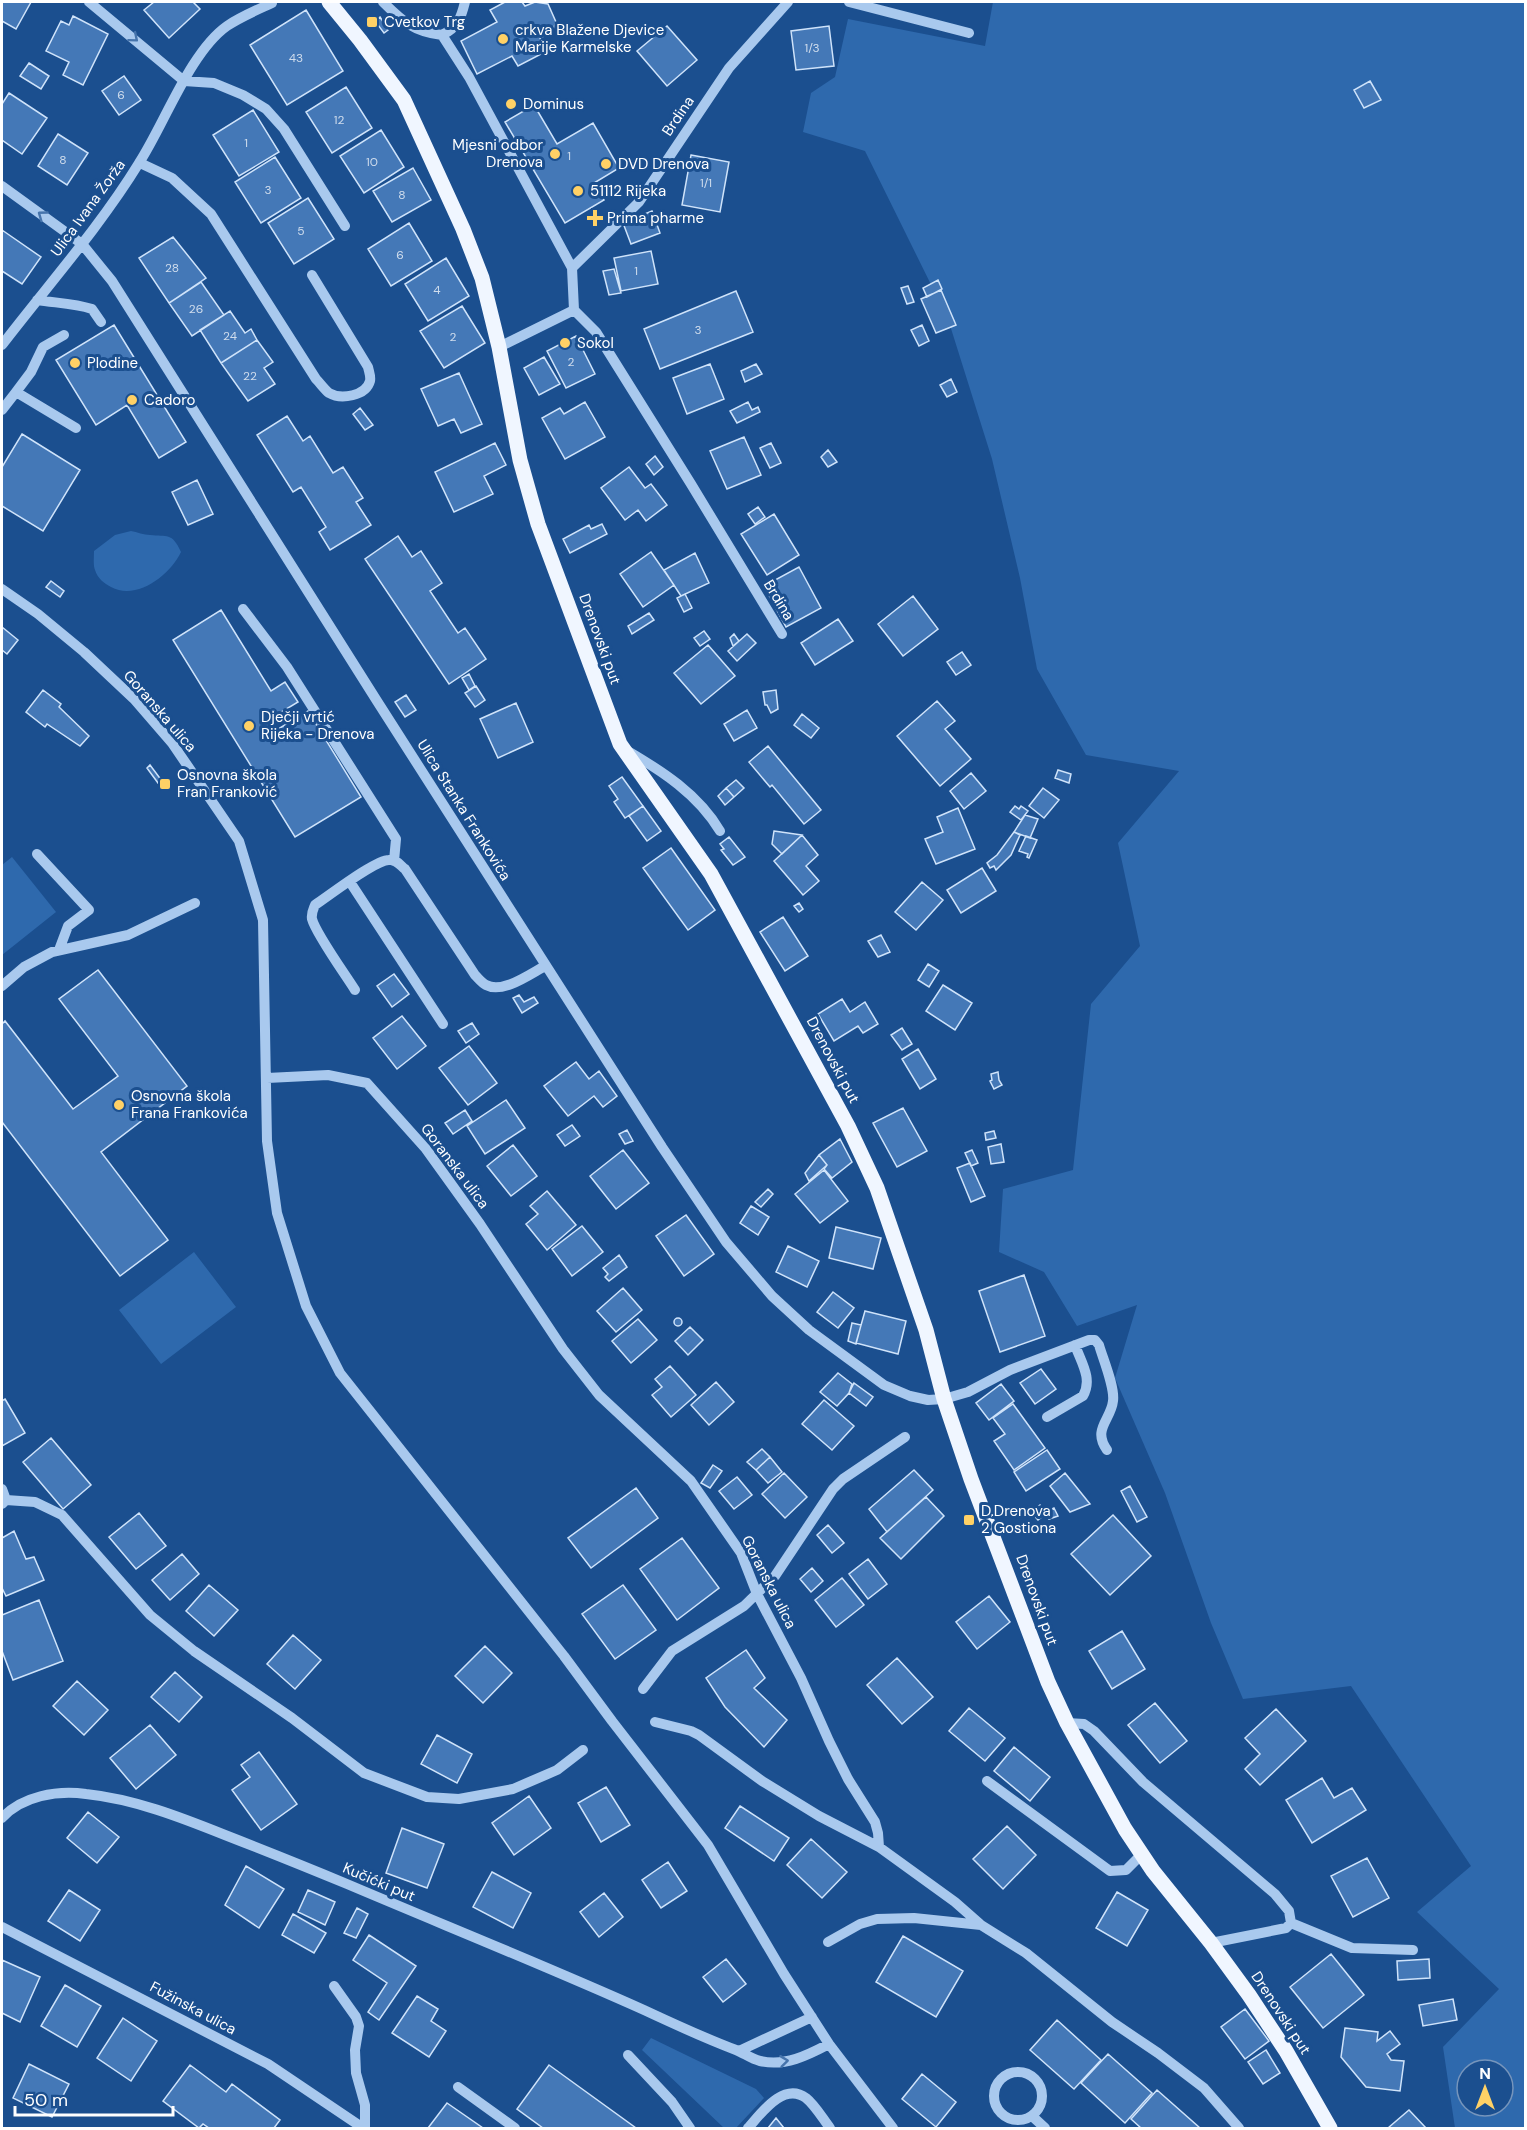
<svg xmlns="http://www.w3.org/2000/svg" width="1527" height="2130" viewBox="0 0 1527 2130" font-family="'DM Sans',sans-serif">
  <rect width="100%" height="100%" fill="#1b4f8f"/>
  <path fill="#2e69ad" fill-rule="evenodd" d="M993,2H1525V2128H1455L1443,2047L1499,1989L1417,1912L1471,1866L1351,1686L1243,1699L1211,1623L1165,1493L1115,1378L1137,1305L1077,1326L1044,1272L999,1252L1003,1189L1073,1170L1091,1004L1140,946L1118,843L1179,771L1086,755L1037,669L1020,578L992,459L948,319L865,151L803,132L811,93L835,77L848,19L985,46ZM1467,2070H1503V2106H1467Z
    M131,531C137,532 144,535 150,535C167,537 172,532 181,552C170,575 137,601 111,587C104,583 98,579 95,570C93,565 94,557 94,551L115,535Z
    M12,857L56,912L2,955V865Z
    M194,1252L236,1307L161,1364L119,1310Z
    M651,2038L756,2089L764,2098L736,2128H724L642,2050Z"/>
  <path fill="#4478b7" stroke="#cfe3fa" stroke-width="1.5" d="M2,2H31L16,29L2,21Z
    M154,2H193L200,9L169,38L144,10Z
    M505,2H522L525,6L535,2L548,4L556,22L552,32L540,38L547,51L518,66L512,56L477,74L461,41L497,22L490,10Z
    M306,10L343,71L287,105L250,45Z
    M73,16L108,34L83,85L63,75L69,62L46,51L61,21L69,25Z
    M380,17L388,30L384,33L375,21Z
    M667,26L697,60L667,86L637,51Z
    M829,26L834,66L796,70L791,31Z
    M29,63L49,76L41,89L20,76Z
    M124,76L141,100L119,115L102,91Z
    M1370,81L1381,100L1364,108L1354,90Z
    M346,87L372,128L332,153L306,112Z
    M9,93L47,118L22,154L2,140V104Z
    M534,105L557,144L593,123L619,168L594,183L604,200L565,223L505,122Z
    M253,110L279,152L239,176L213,135Z
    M381,130L404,167L364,193L340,156Z
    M58,134L88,153L67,185L38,166Z
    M691,155L729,162L720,212L682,205Z
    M275,157L301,198L261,223L235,182Z
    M413,168L431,200L392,222L373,191Z
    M308,198L334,239L294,264L268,223Z
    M652,211L660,233L631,244L623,223Z
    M409,223L432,261L391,286L368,249Z
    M2,230L41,257L22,284L2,271Z
    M173,237L206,278L169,303L139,258Z
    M651,251L658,284L621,291L614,258Z
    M446,258L469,296L428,321L405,284Z
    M614,269L621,293L609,295L603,271Z
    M938,280L942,289L927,297L923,288Z
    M201,282L224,315L192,336L169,303Z
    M908,286L914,302L907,304L901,288Z
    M941,290L956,325L936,333L921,299Z
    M736,291L753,332L660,369L644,329Z
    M462,306L485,343L444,368L420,331Z
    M230,311L245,333L251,329L257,340L221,363L200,330Z
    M114,325L186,442L159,458L127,405L96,425L56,360Z
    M922,325L929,341L919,346L911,330Z
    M576,336L595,374L566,388L547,351Z
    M257,340L273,362L264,368L275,384L248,401L221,363Z
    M544,357L560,384L539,395L524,368Z
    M710,364L724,399L687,414L673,378Z
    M756,364L762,374L745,382L741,371Z
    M459,373L482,424L461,433L454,419L438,426L421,389Z
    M951,379L957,392L947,397L940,385Z
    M585,402L605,437L565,459L542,418L560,408L564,414Z
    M748,402L752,410L758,407L760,412L737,423L730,411Z
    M360,408L373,425L365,430L353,414Z
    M287,416L303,441L310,436L333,473L343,467L363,498L356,502L371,525L330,550L319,532L326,527L301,487L293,492L257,435Z
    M22,434L80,470L43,531L2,506V467Z
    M744,437L761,475L727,489L710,451Z
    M495,443L506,465L484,476L493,494L454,512L435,472Z
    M771,443L781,463L770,468L760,448Z
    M828,450L837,462L828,467L821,457Z
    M655,456L663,467L654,475L646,464Z
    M629,467L645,488L651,484L667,505L646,521L638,510L625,520L601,488Z
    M197,480L213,514L188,525L172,492Z
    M758,507L765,517L755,524L748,514Z
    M774,514L799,555L767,575L741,534Z
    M602,524L607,534L570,553L563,539L589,525L591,529Z
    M398,536L412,557L421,551L442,583L430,591L458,633L465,628L486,659L449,684L365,559Z
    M651,552L674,585L643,607L620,574Z
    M695,553L709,583L681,596L664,570Z
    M799,567L821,608L786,627L764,586Z
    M51,581L64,591L60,597L46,587Z
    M685,594L692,608L684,612L677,598Z
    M913,596L938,629L903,656L878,624Z
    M221,610L271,691L285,682L298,702L268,720L275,731L308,711L361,797L295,837L173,640Z
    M649,613L654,620L632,634L628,626Z
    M838,619L853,641L815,665L801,643Z
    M2,627L18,640L7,654L2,650Z
    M704,631L710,639L700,646L694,638Z
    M734,634L739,641L733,646L730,638Z
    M747,634L756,643L737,661L728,651Z
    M708,645L735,676L701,704L674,673Z
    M962,652L971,665L956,675L947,662Z
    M469,674L475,686L469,690L462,678Z
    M476,686L485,700L475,707L465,693Z
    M43,690L61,704L59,707L89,736L80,746L47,724L45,727L26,712Z
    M776,690L778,709L771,713L767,705H765L763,692Z
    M406,695L416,710L405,717L395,702Z
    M937,701L955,721L945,729L971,759L940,786L897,736Z
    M516,703L533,742L498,758L480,719Z
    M747,710L757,728L734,741L724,724Z
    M802,714L819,728L811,738L794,725Z
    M768,746L821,810L804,824L772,785L770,787L749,762Z
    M150,765L162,781L158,783L147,768Z
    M1058,770L1071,774L1069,783L1055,778Z
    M971,773L986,791L964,809L950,791Z
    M622,777L643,806L625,818L614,802L618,799L609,786Z
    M736,780L744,788L734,797L726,788Z
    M726,788L734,797L725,805L718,796Z
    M1043,788L1059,800L1044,818L1029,806Z
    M643,806L661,831L647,841L629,816Z
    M1015,806L1019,809L1021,806L1028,811L1021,820L1010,812Z
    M958,808L975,849L936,864L925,839L943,832L937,817Z
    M1025,815L1038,819L1030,838L1014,832Z
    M774,831L802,835L782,854L772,844Z
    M1014,832L1020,835L1011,855L996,870L994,866L990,868L987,863L997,855Z
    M802,835L818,855L806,866L819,881L803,895L774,861Z
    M1026,836L1037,840L1029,858L1027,857L1028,854L1019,851Z
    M729,837L745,857L733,865L721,850L724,849L720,844Z
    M671,848L715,910L688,930L643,868Z
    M982,868L996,891L961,913L947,890Z
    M922,882L943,900L916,930L895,912Z
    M799,903L803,909L799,912L794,906Z
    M783,917L808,956L785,971L760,932Z
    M881,935L890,952L878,957L868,941Z
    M928,964L939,971L929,987L918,980Z
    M98,970L187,1086L101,1152L168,1240L120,1276L2,1122V1024L5,1021L73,1109L118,1076L59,999Z
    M394,974L409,994L392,1007L377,986Z
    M943,985L972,1003L955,1030L926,1011Z
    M519,995L524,1002L534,997L538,1003L522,1013L513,998Z
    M842,999L850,1012L865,1002L878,1024L863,1033L858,1026L834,1041L818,1014Z
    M402,1016L426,1046L397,1069L373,1038Z
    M472,1023L479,1034L466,1043L458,1031Z
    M902,1028L912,1044L902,1050L891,1035Z
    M469,1046L497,1083L468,1105L439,1068Z
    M918,1049L936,1079L920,1089L902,1059Z
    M576,1062L589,1079L599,1071L617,1096L603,1107L594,1096L568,1116L544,1086Z
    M998,1072L999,1080L1002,1085L994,1089L990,1081L992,1080L991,1074Z
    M506,1100L525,1128L485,1154L467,1126Z
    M903,1108L927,1151L897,1167L873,1123Z
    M465,1110L472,1121L453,1134L445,1123Z
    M572,1125L580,1136L565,1146L557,1135Z
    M627,1130L633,1141L625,1144L619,1134Z
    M994,1131L996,1138L986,1140L985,1133Z
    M840,1139L852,1162L832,1178L824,1169L827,1165L819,1155Z
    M1001,1144L1004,1162L991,1164L988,1147Z
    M513,1145L537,1176L511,1196L487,1166Z
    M623,1150L649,1183L616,1209L590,1176Z
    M972,1150L978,1163L971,1166L965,1153Z
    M819,1155L827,1165L809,1181L805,1173Z
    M970,1163L985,1196L971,1202L957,1168Z
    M824,1170L848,1201L820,1223L795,1194Z
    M768,1189L773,1194L761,1207L755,1202Z
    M547,1191L576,1225L547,1250L526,1224L538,1214L530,1206Z
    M751,1206L769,1217L758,1235L740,1223Z
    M686,1215L714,1254L684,1276L656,1236Z
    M582,1226L603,1252L572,1276L552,1249Z
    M836,1227L881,1238L873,1269L829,1258Z
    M788,1246L819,1261L807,1287L776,1272Z
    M619,1255L627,1267L609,1281L605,1277L608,1274L603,1268Z
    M1024,1275L1045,1336L1000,1352L979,1291Z
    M623,1288L642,1310L616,1332L597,1311Z
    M833,1292L854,1308L838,1328L817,1312Z
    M865,1311L906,1321L898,1354L856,1343Z
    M674 1322a4 4 0 1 1 8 0a4 4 0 1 1-8 0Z
    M638,1319L657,1340L631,1363L612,1341Z
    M852,1323L861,1325L856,1344L848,1341Z
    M690,1327L703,1340L688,1355L675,1341Z
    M670,1366L696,1395L671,1417L652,1395L662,1387L655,1379Z
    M1041,1369L1056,1389L1035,1404L1020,1383Z
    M838,1373L852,1384L849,1393L837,1406L820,1392Z
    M716,1382L734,1402L709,1425L691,1405Z
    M854,1383L873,1397L866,1406L849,1393Z
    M1001,1384L1014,1401L989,1420L976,1403Z
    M5,1399L25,1433L2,1446V1401Z
    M824,1400L854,1426L832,1450L802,1424Z
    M1013,1404L1045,1448L1014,1470L994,1441L1005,1434L993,1418Z
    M51,1438L91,1485L63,1509L23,1462Z
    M762,1449L770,1457L756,1470L747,1462Z
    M1047,1450L1060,1469L1026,1491L1014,1472Z
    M770,1457L782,1472L768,1483L756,1470Z
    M713,1465L722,1471L710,1488L701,1483Z
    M914,1470L933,1490L887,1532L869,1509Z
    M784,1473L807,1497L785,1518L762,1494Z
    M1065,1473L1090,1504L1070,1512L1050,1486Z
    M737,1477L752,1495L734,1509L719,1491Z
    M1130,1486L1147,1517L1137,1522L1121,1491Z
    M636,1488L658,1518L591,1568L568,1538Z
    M926,1497L944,1516L901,1559L880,1538Z
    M1040,1505L1047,1513L1038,1520L1031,1512Z
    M1054,1508L1058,1516L1049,1519L1045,1512Z
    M139,1513L166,1546L136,1569L109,1537Z
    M1113,1515L1151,1556L1110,1595L1071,1554Z
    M828,1525L844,1543L832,1553L817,1535Z
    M14,1531L26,1559L34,1557L44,1580L6,1596L2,1588V1538Z
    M682,1538L719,1588L677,1620L640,1569Z
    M182,1554L199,1574L170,1600L152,1580Z
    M868,1559L887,1584L868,1599L849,1574Z
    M812,1568L823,1581L811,1592L800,1579Z
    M842,1578L864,1605L836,1627L815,1600Z
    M209,1585L238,1610L214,1636L186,1611Z
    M623,1585L656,1630L615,1659L582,1614Z
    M989,1596L1010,1622L977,1649L956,1622Z
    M39,1600L63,1661L13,1680L2,1651V1615Z
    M1122,1631L1145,1669L1112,1689L1089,1651Z
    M293,1635L321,1660L295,1689L267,1664Z
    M485,1646L512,1673L483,1703L455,1676Z
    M746,1650L765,1678L754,1688L787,1720L764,1747L725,1707L706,1678Z
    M897,1658L933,1697L902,1724L867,1685Z
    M175,1672L202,1697L179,1722L151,1697Z
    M77,1681L108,1710L84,1735L53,1706Z
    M1155,1703L1187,1741L1160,1763L1128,1725Z
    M969,1708L1005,1738L985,1761L949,1731Z
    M1276,1709L1306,1741L1260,1785L1245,1769L1260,1754L1245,1738Z
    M150,1725L176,1755L136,1789L110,1758Z
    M437,1735L472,1754L457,1783L421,1764Z
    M1014,1747L1050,1777L1030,1801L994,1771Z
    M259,1752L297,1804L261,1830L232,1790L250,1777L241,1765Z
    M1322,1778L1334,1798L1352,1788L1366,1810L1312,1843L1286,1800Z
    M606,1787L630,1825L601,1842L578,1803Z
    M529,1796L551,1828L514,1855L492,1823Z
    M740,1806L789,1838L774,1861L725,1828Z
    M88,1812L119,1837L97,1863L67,1838Z
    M1007,1826L1036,1855L1003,1889L973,1859Z
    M402,1828L444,1844L427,1888L386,1873Z
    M811,1839L847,1872L822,1898L787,1865Z
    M1367,1858L1389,1898L1353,1917L1331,1876Z
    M668,1862L687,1891L661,1908L642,1880Z
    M246,1866L284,1889L259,1928L225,1905Z
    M492,1872L531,1893L513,1928L473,1907Z
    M69,1890L100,1910L80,1941L48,1921Z
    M308,1890L335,1902L325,1925L298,1912Z
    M1117,1892L1148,1910L1127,1946L1096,1928Z
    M604,1893L623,1917L599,1937L580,1912Z
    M357,1908L368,1914L356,1938L344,1933Z
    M293,1914L326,1933L314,1953L282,1935Z
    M369,1935L416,1966L379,2020L368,2012L387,1983L353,1960Z
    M903,1936L963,1971L936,2017L876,1982Z
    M1331,1954L1364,1995L1323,2028L1290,1987Z
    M726,1959L746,1984L723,2002L703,1977Z
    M1429,1959L1430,1978L1398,1980L1397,1961Z
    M2,1960L40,1977L20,2022L2,2013Z
    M65,1985L101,2006L77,2047L41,2026Z
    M417,1996L438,2009L431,2021L446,2031L429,2057L392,2033Z
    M1453,1999L1457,2020L1423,2026L1419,2005Z
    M1245,2009L1269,2041L1245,2059L1221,2027Z
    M123,2018L157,2041L131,2081L97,2058Z
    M1057,2020L1101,2060L1074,2089L1030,2050Z
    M1345,2028L1378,2032L1377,2041L1390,2031L1400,2044L1387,2054L1391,2060L1404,2061L1400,2091L1366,2087L1341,2057Z
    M1266,2050L1280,2073L1263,2084L1248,2062Z
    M1108,2054L1152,2093L1125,2123L1081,2083Z
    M29,2064L69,2084L52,2117L13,2098Z
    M190,2065L226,2092L232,2084L280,2120L274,2128H209L203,2124L199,2128L163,2101Z
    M549,2065L636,2128H543L517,2109Z
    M922,2074L956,2102L936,2127L902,2099Z
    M1157,2090L1200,2128H1141L1131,2119Z
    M447,2103L483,2128H428Z
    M1409,2110L1426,2128H1388Z
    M776,2118L784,2128H768Z"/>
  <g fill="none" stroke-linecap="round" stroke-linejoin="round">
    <path stroke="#a9c9ee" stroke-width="10" d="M89,2L184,81
      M383,2C402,21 414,32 442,35
      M849,2L969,33
      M442,35L469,77L572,268
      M442,35C458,27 461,18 465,2
      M184,81L214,83L243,95L266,109L284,129L345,226
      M140,163L172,178L211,214L316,379C320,383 325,390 329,393C341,400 366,396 370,381C371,376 369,372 368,367L312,275
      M2,186L82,244L112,281L377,701L662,1147L726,1242L772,1296L809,1330L884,1385L910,1396L928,1400L944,1399L968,1392L1010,1370L1089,1340H1095L1099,1345C1103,1359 1115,1387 1113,1401C1111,1420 1092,1429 1107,1450
      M37,300C55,303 74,303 92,309L101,322
      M574,310L596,332L691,484L782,634
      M2,345C48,285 99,228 139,163C164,125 190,52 227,26C240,17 257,10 272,3
      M499,347L574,310L572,268L639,202L729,68L788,2
      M16,392L31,372L43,347L64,335
      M2,410L16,392L76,428
      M2,589L38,614L84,652L134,699L172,743L239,841L263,920L267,1141L277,1213L306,1306L340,1373L564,1656L612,1721L708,1845L784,1974L829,2044L893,2128
      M243,609L287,667L396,839L394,861
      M626,750C662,771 698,794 720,831
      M37,854L89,910L68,926L59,950
      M350,882L443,1024
      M2,986L24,967L52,952L128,935L195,903
      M355,990C345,974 316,934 312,919C311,913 313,910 315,905C330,895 375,860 389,860C396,859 400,865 405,869L475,975C479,979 482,983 486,985C503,994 530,974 545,966
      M267,1078L328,1075L367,1083L426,1149L480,1224L563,1349L599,1395L691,1481L741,1553L757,1594L801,1678L829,1741L848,1779L875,1822L878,1833L879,1847
      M1047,1417L1083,1396C1093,1379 1081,1362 1075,1345
      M2,1489L6,1500
      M2,1504L6,1500L35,1502L62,1515L150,1615L194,1651L292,1718L364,1773L427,1797L459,1799L513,1789L557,1770L583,1750
      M643,1689L672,1651L744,1606L775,1576L833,1489L843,1479L905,1437
      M655,1722L691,1731L699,1735L762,1781L819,1816L879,1847L955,1902L980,1924
      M1067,1723L1084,1724L1094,1731L1143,1782L1275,1894L1289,1911L1291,1923L1286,1928L1211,1943
      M987,1781L1110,1871L1126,1870L1142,1854
      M2,1818C22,1796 57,1790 86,1794C134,1799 180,1817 225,1835C266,1851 306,1867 347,1884C446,1926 546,1966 644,2010C674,2024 704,2038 736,2050C744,2053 751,2059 760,2061C785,2067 808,2055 829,2044
      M1291,1923L1352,1948L1413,1950
      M2,1927L268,2064L363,2128
      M828,1942L860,1924L877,1919L914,1918L981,1925L1026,1953L1112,2022L1158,2053L1204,2088L1239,2128
      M334,1986L356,2017L359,2026L355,2050L356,2073L365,2105V2128
      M739,2051L812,2017
      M628,2055L672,2102L690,2128
      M994 2096a24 24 0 1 1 48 0a24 24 0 1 1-48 0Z
      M458,2087L515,2128
      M1032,2116L1045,2128
      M748,2128C760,2115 783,2081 806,2098C815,2105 823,2119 830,2128"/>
    <path stroke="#f0f6ff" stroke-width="15" d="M329,2L360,40L404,100L463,229L482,278L499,347L520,460L538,524L620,744L711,874L848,1126L877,1188L926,1330L944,1399L971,1479L1048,1682L1067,1723L1125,1829L1153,1871L1211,1943L1249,1995L1286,2051L1330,2128"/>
  </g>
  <defs><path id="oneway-chevron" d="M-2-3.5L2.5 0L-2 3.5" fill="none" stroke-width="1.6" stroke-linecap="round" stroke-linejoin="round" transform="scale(1.5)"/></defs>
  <g stroke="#4674ac">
    <use href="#oneway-chevron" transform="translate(134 38) rotate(40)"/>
    <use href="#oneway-chevron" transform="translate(42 215) rotate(-144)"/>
    <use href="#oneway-chevron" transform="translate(784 2061) rotate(-7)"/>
  </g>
  <g fill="#ffd166" stroke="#1b4f8f" stroke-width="2">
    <rect x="366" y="16" width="12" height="12" rx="3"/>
    <circle cx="503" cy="39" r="6"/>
    <circle cx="511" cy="104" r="6"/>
    <circle cx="555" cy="154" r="6"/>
    <circle cx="606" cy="164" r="6"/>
    <circle cx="578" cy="191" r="6"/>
    <path d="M592 209h6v6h6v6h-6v6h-6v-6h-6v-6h6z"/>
    <circle cx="565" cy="343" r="6"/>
    <circle cx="75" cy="363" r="6"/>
    <circle cx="132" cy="400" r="6"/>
    <circle cx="249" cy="726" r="6"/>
    <rect x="159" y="778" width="12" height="12" rx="3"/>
    <circle cx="119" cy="1105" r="6"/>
    <rect x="963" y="1514" width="12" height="12" rx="3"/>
  </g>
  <g text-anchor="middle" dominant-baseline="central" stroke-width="6" stroke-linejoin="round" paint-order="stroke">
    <g font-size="12" fill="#d0dded">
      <text x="812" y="48">1/3</text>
      <text x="296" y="58">43</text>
      <text x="121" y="95">6</text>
      <text x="339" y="120">12</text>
      <text x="246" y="143">1</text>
      <text x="569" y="156">1</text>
      <text x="63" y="160">8</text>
      <text x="372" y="162">10</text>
      <text x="706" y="183">1/1</text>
      <text x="268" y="190">3</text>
      <text x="402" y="195">8</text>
      <text x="301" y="231">5</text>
      <text x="400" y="255">6</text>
      <text x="172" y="268">28</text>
      <text x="636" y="271">1</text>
      <text x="437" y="290">4</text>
      <text x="196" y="309">26</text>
      <text x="698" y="330">3</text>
      <text x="230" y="336">24</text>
      <text x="453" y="337">2</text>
      <text x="571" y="362">2</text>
      <text x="250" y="376">22</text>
    </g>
    <g font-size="15" fill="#fff" stroke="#1b4f8f" text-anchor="start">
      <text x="384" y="22">Cvetkov Trg</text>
      <text x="515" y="30">crkva Blažene Djevice<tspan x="515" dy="17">Marije Karmelske</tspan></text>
      <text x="523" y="104">Dominus</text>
      <text x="543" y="145" text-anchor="end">Mjesni odbor<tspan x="543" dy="17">Drenova</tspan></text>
      <text x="618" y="164">DVD Drenova</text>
      <text x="590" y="191">51112 Rijeka</text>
      <text x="607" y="218">Prima pharme</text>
      <text x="577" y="343">Sokol</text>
      <text x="87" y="363">Plodine</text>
      <text x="144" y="400">Cadoro</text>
      <text x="261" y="717">Dječji vrtić<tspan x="261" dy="17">Rijeka - Drenova</tspan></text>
      <text x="177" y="775">Osnovna škola<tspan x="177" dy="17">Fran Franković</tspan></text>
      <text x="131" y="1096">Osnovna škola<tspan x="131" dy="17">Frana Frankovića</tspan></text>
      <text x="981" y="1511">D.Drenova<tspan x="981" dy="17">2 Gostiona</tspan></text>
    </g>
    <g font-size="15" fill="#fff" stroke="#1b4f8f">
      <text transform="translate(678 116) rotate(-56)">Brdina</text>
      <text transform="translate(88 208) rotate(-54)">Ulica Ivana Žorža</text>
      <text transform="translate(779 600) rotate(59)">Brdina</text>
      <text transform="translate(600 639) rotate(70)">Drenovski put</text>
      <text transform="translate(160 711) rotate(49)">Goranska ulica</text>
      <text transform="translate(464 810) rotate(58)">Ulica Stanka Frankovića</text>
      <text transform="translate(833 1060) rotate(62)">Drenovski put</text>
      <text transform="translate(455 1166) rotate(53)">Goranska ulica</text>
      <text transform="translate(769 1582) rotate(63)">Goranska ulica</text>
      <text transform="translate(1037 1600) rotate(70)">Drenovski put</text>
      <text transform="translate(379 1882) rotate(23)">Kučićki put</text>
      <text transform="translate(193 2008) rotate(28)">Fužinska ulica</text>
      <text transform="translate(1281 2013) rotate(57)">Drenovski put</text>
    </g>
  </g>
  <rect width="1527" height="2130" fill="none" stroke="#ffffff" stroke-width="6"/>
  <g transform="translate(1485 2088)"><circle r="28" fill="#1b4f8f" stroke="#7695bc" stroke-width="1.5"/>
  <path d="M0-4.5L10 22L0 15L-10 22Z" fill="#ffd166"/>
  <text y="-9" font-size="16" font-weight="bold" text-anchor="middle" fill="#ffffff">N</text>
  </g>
  <path d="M15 2106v9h158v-9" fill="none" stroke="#ffffff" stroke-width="3"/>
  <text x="24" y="2106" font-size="18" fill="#ffffff" stroke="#1b4f8f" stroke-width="4.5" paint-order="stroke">50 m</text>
</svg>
